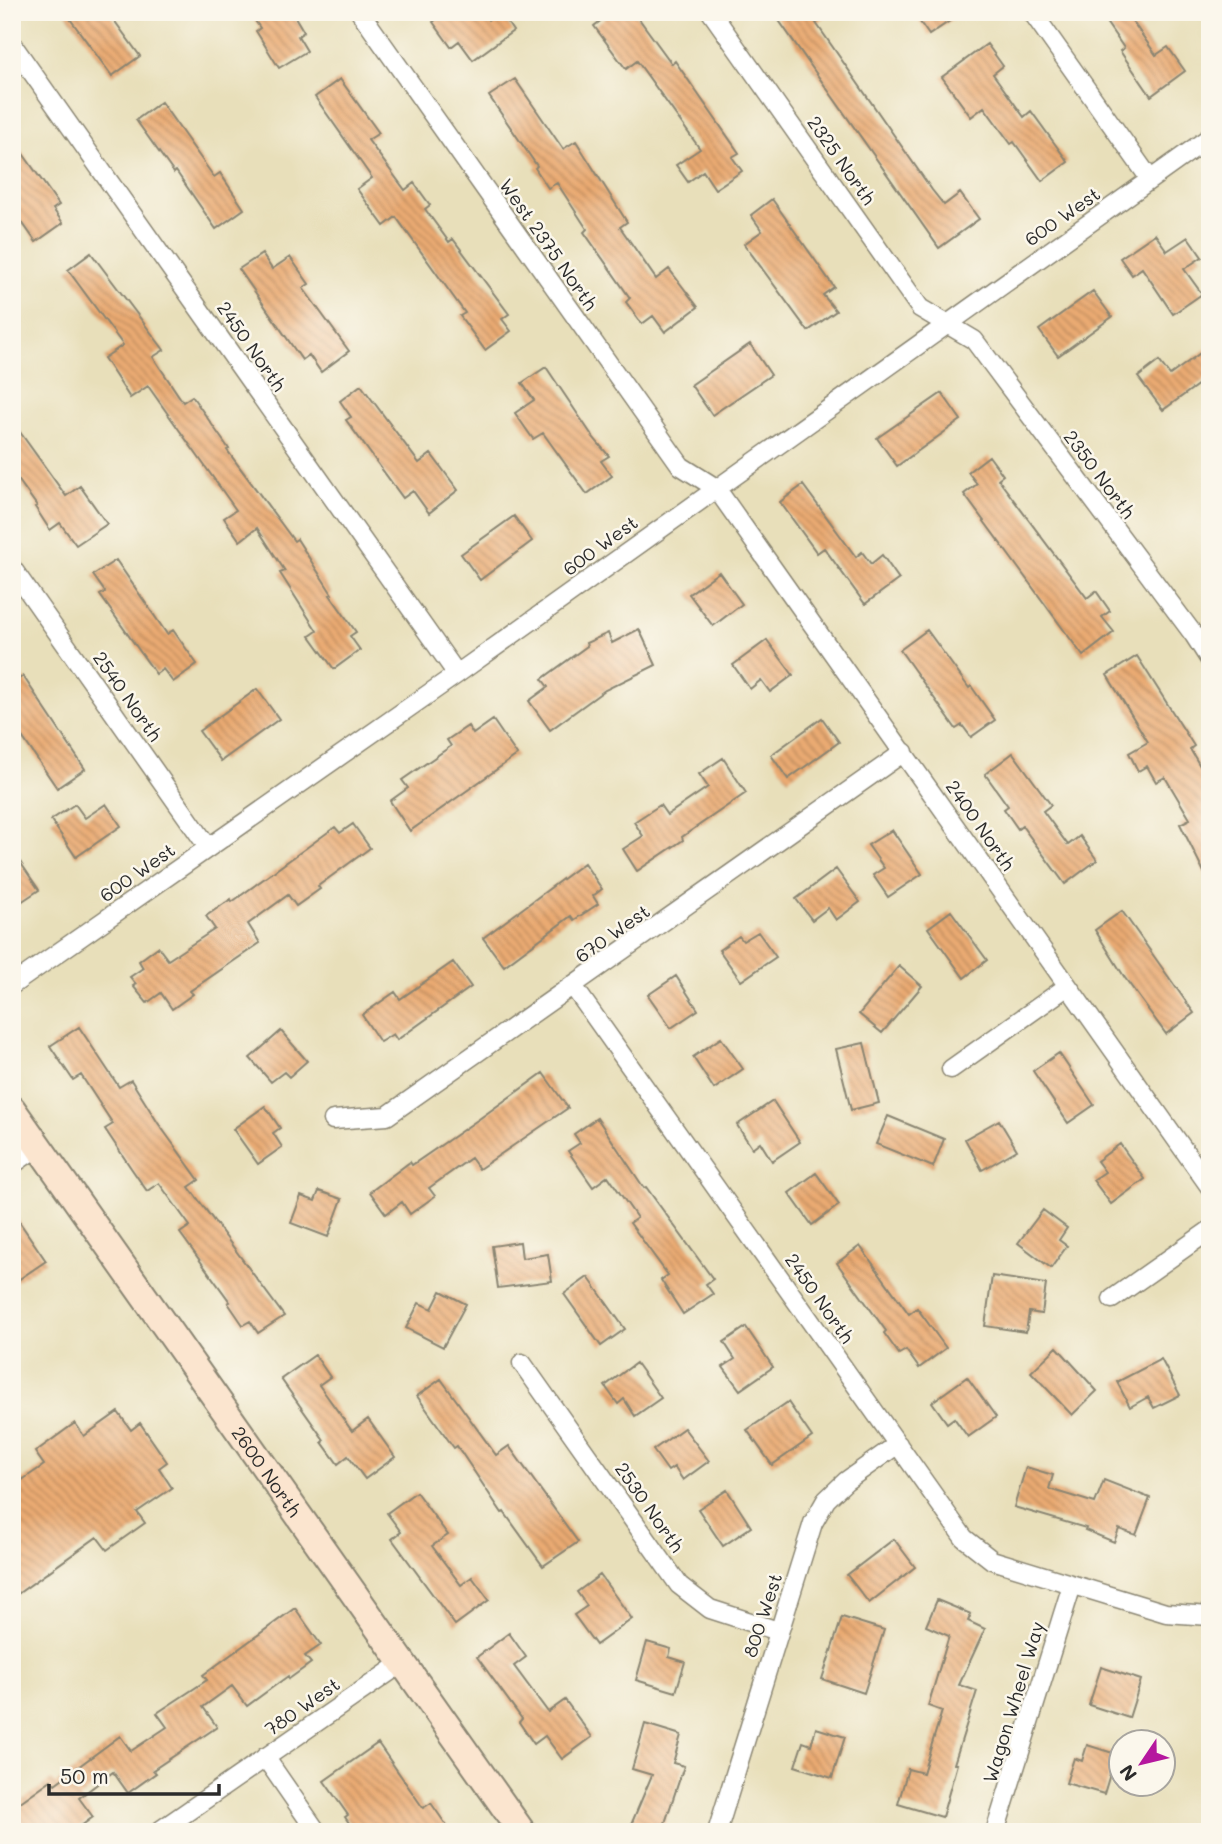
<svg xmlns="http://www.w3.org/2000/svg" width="1222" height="1844" viewBox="0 0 1222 1844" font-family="Mali,sans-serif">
  <defs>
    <pattern id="building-back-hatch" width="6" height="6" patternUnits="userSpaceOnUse" patternTransform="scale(1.75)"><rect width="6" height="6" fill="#eaaa72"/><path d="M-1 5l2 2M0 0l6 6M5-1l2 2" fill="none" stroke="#be8b5e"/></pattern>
  </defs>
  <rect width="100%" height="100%" fill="#fbf7ec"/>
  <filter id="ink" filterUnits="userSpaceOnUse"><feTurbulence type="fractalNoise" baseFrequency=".0143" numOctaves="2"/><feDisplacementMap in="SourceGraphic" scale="14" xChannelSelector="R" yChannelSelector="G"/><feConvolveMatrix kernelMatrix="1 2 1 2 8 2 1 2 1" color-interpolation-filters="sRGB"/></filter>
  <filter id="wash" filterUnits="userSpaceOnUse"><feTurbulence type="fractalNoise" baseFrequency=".00686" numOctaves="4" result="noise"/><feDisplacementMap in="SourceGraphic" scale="28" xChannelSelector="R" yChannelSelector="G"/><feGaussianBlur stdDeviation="1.57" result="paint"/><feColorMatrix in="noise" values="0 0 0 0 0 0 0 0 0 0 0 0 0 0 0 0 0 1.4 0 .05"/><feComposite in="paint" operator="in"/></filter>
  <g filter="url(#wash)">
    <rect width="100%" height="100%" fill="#e8dfba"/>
    <g id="blocks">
      <path fill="url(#building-back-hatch)" d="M65,12H108L140,56L112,76Z
        M249,12H292L304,32L298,36L307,51L279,68L256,31L260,28Z
        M446,12H482L488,20L500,12L513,31L473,60L459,41L451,47L433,22Z
        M612,12H634L672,64L675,61L739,153L732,157L742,171L715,189L703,171L688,182L676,165L700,149L637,61L626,69L594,26Z
        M773,12H831L816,23L932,190L944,205L960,193L979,219L939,248Z
        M913,12H963L929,35Z
        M1099,12H1126L1156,55L1168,47L1185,71L1151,96L1120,51L1124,48Z
        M987,44L1003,66L993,74L1024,117L1031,111L1068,162L1042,181L1014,142L1011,144L984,107L971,117L942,77Z
        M340,79L379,133L368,140L405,190L414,183L430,205L425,209L449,242L453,239L509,314L502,319L511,331L485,350L460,316L465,313L396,217L384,226L357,189L372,178L315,97Z
        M515,79L563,149L576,141L627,222L620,227L656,279L669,269L698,307L665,332L653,316L642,324L626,302L630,298L584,232L587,229L557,183L548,188L535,168L537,166L489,96Z
        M161,102L214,177L220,173L244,209L216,229L176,171L174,173L136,120Z
        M12,138L59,205L53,209L63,223L36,242L12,208Z
        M772,199L834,287L823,295L836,311L808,331L744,244L762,231L751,215Z
        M1155,234L1167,251L1188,237L1202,257L1184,269L1202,294L1173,314L1142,268L1132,275L1120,258Z
        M91,253L164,350L153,357L183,402L192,396L229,449L227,450L294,541L297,539L332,594L330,595L356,632L350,636L360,650L334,669L310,636L317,631L280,573L285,571L257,528L240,541L224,518L236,510L148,386L130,398L104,358L123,345L68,270Z
        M262,254L272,269L290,257L309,284L303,288L349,351L321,372L309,355L302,360L239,269Z
        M1093,291L1112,317L1058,356L1039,330Z
        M750,344L771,375L712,415L691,385Z
        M1210,346V376L1163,410L1138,377L1159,361L1170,375Z
        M546,367L593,437L609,456L601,461L612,476L587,494L543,433L533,439L515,413L534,400L522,383Z
        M361,385L419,463L431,454L458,490L429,513L413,491L403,498L346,420L351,417L340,401Z
        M942,393L961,420L897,466L877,438Z
        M12,421L66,496L80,486L107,524L76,545L60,523L50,530L35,507L37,506L12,471Z
        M989,456L1003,475L998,479L1087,598L1096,591L1110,611L1102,617L1114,632L1083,656L964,494L977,484L968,472Z
        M803,485L856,557L862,552L871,564L882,555L899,579L865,604L824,548L817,553L780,502Z
        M514,516L532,541L480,580L461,554Z
        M116,560L167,634L173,630L197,664L173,682L163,669L156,674L100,595L105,592L93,575Z
        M719,572L742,604L713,626L689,594Z
        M639,629L656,665L605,690L550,730L529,701L548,687L542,679L587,646L586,643L608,633L612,643Z
        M927,630L969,688L971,686L995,720L971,737L962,725L956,729L900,650Z
        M767,640L793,675L770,692L761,680L750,689L733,665Z
        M1137,656L1194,746L1190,749L1210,783V884L1180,824L1190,819L1165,777L1156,782L1147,766L1138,771L1129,753L1148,742L1107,675Z
        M23,676L85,769L57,788L12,722V684Z
        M257,689L279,719L221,761L199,731Z
        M822,718L839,742L788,779L771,755Z
        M493,720L517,755L410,831L390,801L408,788L402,780L451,746L447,740L468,726L473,734Z
        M1013,753L1051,805L1043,811L1068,845L1080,836L1097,860L1065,884L1022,826L1018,829L1004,809L1008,806L985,774Z
        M723,758L746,793L682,837L683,840L637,871L623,849L643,836L634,822L660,805L667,815L708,787L699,774Z
        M75,804L85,818L106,804L121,826L76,857L51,820Z
        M353,824L370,848L318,886L320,889L296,906L288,895L248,924L260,943L190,991L193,994L172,1009L161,993L147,1003L133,986L136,984L130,977L143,968L139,961L158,947L168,960L215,929L206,916L231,899L232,902L335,827L340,833Z
        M892,830L922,874L888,897L873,875L884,868L868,845Z
        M12,850L39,890L12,908Z
        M584,863L602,889L593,896L598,904L574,920L571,916L504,966L483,938Z
        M836,869L860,902L836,920L828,908L812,920L796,899Z
        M951,911L987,960L964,978L928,928Z
        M1122,911L1194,1013L1166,1034L1125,978L1095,930Z
        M758,932L776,957L741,981L719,950L739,936L743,941Z
        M453,962L471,987L397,1040L393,1034L380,1042L362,1015L395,992L400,999Z
        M899,966L922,986L882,1033L859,1014Z
        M676,976L698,1010L671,1028L648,995Z
        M79,1027L119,1087L131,1080L158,1123L199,1180L189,1187L284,1316L258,1333L250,1321L243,1325L228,1303L230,1302L180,1233L190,1226L159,1183L147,1191L131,1168L105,1129L113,1124L81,1075L73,1080L50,1046Z
        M281,1031L307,1061L289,1077L284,1072L271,1082L250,1058Z
        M721,1038L743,1069L714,1089L693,1057Z
        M864,1043L879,1103L851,1110L836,1049Z
        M1059,1053L1094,1105L1068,1123L1033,1071Z
        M543,1073L568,1108L479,1169L471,1158L429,1188L435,1196L410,1214L402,1202L386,1214L370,1192L410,1162L412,1165L479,1119Z
        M773,1101L800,1142L772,1161L760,1142L752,1148L737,1125Z
        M265,1106L280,1128L273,1133L282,1147L258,1164L233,1129Z
        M888,1116L944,1139L933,1167L876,1144Z
        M597,1118L644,1188L646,1187L713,1279L706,1284L713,1294L683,1314L661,1280L668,1275L630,1223L637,1218L608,1176L593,1187L568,1151L580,1143L574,1134Z
        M999,1120L1017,1150L982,1170L965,1139Z
        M1120,1144L1145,1179L1111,1204L1093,1180L1105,1172L1097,1161Z
        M816,1173L839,1205L812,1225L789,1193Z
        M319,1191L342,1199L328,1237L291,1223L301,1196L315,1201Z
        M1043,1210L1067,1228L1059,1240L1067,1246L1051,1268L1018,1243Z
        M12,1211L46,1261L12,1284Z
        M520,1242L522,1258L548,1254L552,1281L498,1288L492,1246Z
        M860,1246L909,1314L917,1308L946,1348L919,1368L906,1350L899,1354L884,1333L886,1331L837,1263Z
        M992,1276L1046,1284L1042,1314L1029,1312L1026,1332L985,1326Z
        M588,1277L625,1329L601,1346L564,1294Z
        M441,1291L466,1304L443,1347L406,1328L419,1303L432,1309Z
        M746,1327L773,1367L740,1390L723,1367L735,1359L724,1342Z
        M1057,1347L1097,1391L1072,1415L1031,1372Z
        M315,1355L330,1377L319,1385L352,1431L368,1419L395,1457L365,1479L348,1456L338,1464L322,1442L324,1440L281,1379Z
        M1161,1359L1180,1395L1154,1408L1148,1397L1130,1407L1117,1382Z
        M636,1363L661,1398L635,1416L624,1399L618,1404L605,1386Z
        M967,1377L996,1417L968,1437L954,1418L947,1423L932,1402Z
        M441,1379L496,1455L509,1446L578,1542L543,1566L504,1512L502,1513L457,1446L454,1448L417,1396Z
        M788,1402L812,1437L772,1465L747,1430Z
        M118,1412L131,1430L140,1423L167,1462L159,1468L172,1488L137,1512L145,1523L107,1550L97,1537L12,1598V1487L44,1465L35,1452L75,1423L84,1436Z
        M684,1428L709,1461L683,1480L674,1467L668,1471L653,1450Z
        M1026,1467L1053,1475L1049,1489L1095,1503L1104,1480L1150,1498L1136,1535L1119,1529L1114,1542L1085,1530L1086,1528L1014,1507Z
        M727,1490L751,1527L723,1546L698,1509Z
        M416,1492L448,1535L432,1546L461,1585L472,1577L489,1600L455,1625L392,1539L401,1532L387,1513Z
        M894,1539L915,1567L869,1603L847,1575Z
        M600,1575L632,1619L596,1645L574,1615L587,1606L577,1592Z
        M937,1600L971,1614L968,1621L985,1629L959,1685L977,1691L954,1764H957L942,1817L898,1804L908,1769L923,1773L942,1711L928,1706L949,1636L926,1626Z
        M295,1608L321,1645L305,1656L311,1663L289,1679L288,1676L247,1706L232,1686L203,1707L217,1727L153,1770L156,1773L128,1793L113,1772L79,1798L93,1817L73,1832H23L12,1817V1808L51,1780L55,1784L120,1736L131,1751L167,1727L157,1713L207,1680L203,1675Z
        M842,1617L884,1630L864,1693L822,1679Z
        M509,1633L526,1657L514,1666L548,1712L565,1700L592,1737L562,1759L545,1736L534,1744L519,1722L522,1719L477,1657Z
        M647,1642L671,1649L669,1657L685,1662L676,1692L636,1680Z
        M1101,1667L1141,1680L1129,1718L1089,1705Z
        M645,1724L681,1735L673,1763L684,1766L662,1832H628L652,1775L632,1769Z
        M816,1728L845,1737L832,1778L795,1766L803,1742L811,1745Z
        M378,1743L423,1808L431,1803L451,1832H355L345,1817L348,1815L324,1781Z
        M1087,1745L1116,1754L1104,1794L1066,1783L1074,1758L1082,1761Z"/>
    </g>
  </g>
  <g filter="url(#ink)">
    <use href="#blocks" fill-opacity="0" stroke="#8a8572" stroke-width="2"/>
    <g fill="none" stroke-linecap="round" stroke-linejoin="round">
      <g stroke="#8a8572" stroke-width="21">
        <path id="street" d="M360,12L681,466L716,488L1210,1187
          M711,12L920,308L974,340L1194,635L1210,660
          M1032,12L1150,179
          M12,44L457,674
          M12,568L208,847
          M12,985L457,674L1210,137
          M573,986L964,1538L992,1560L1166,1613L1210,1616
          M951,1069L1068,986
          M333,1120L387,1116L904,752
          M12,1165L39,1146
          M1112,1299L1210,1230
          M522,1363L679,1585L710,1609L778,1631
          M265,1757L317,1832
          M158,1832L402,1663
          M717,1832L813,1523L826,1500L846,1481L898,1444
          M995,1832L1072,1585"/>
      </g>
      <g stroke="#8a8572" stroke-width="30">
        <g id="secondary">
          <path id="s1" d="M12,1109L522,1832"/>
        </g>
      </g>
      <use href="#street" stroke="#fff" stroke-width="18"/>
      <use href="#secondary" stroke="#fbe5cf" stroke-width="26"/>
    </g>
  </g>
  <g text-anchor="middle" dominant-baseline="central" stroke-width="5" stroke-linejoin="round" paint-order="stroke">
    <g font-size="19" fill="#2b2b2b" stroke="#fbf7ec">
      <text transform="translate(842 160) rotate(55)">2325 North</text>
      <text transform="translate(1062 216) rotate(-35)">600 West</text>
      <text transform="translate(549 244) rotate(55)">West 2375 North</text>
      <text transform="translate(252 346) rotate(55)">2450 North</text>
      <text transform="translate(1100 474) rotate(53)">2350 North</text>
      <text transform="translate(600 545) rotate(-36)">600 West</text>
      <text transform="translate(128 696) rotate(55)">2540 North</text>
      <text transform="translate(981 825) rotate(55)">2400 North</text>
      <text transform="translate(137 872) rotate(-35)">600 West</text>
      <text transform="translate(612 933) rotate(-35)">670 West</text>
      <text transform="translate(820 1298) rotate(55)">2450 North</text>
      <text stroke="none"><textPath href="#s1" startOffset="443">2600 North</textPath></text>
      <text transform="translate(650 1507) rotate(55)">2530 North</text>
      <text transform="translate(762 1615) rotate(-72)">800 West</text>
      <text transform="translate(1013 1702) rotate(-73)">Wagon Wheel Way</text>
      <text transform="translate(302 1706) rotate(-35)">780 West</text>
    </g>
  </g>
  <rect width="1222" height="1844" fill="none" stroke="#fbf7ec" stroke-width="42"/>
  <g transform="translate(1142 1763) rotate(235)"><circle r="33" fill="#fbf7ec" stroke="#a8a59f" stroke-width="2"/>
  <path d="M0-5L12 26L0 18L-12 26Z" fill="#b5179e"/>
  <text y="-10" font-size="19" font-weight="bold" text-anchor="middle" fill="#2b2b2b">N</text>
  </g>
  <path d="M49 1784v10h170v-10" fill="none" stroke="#2b2b2b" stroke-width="3.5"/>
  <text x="60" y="1784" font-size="21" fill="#2b2b2b" stroke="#fbf7ec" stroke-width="5" paint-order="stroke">50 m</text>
</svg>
